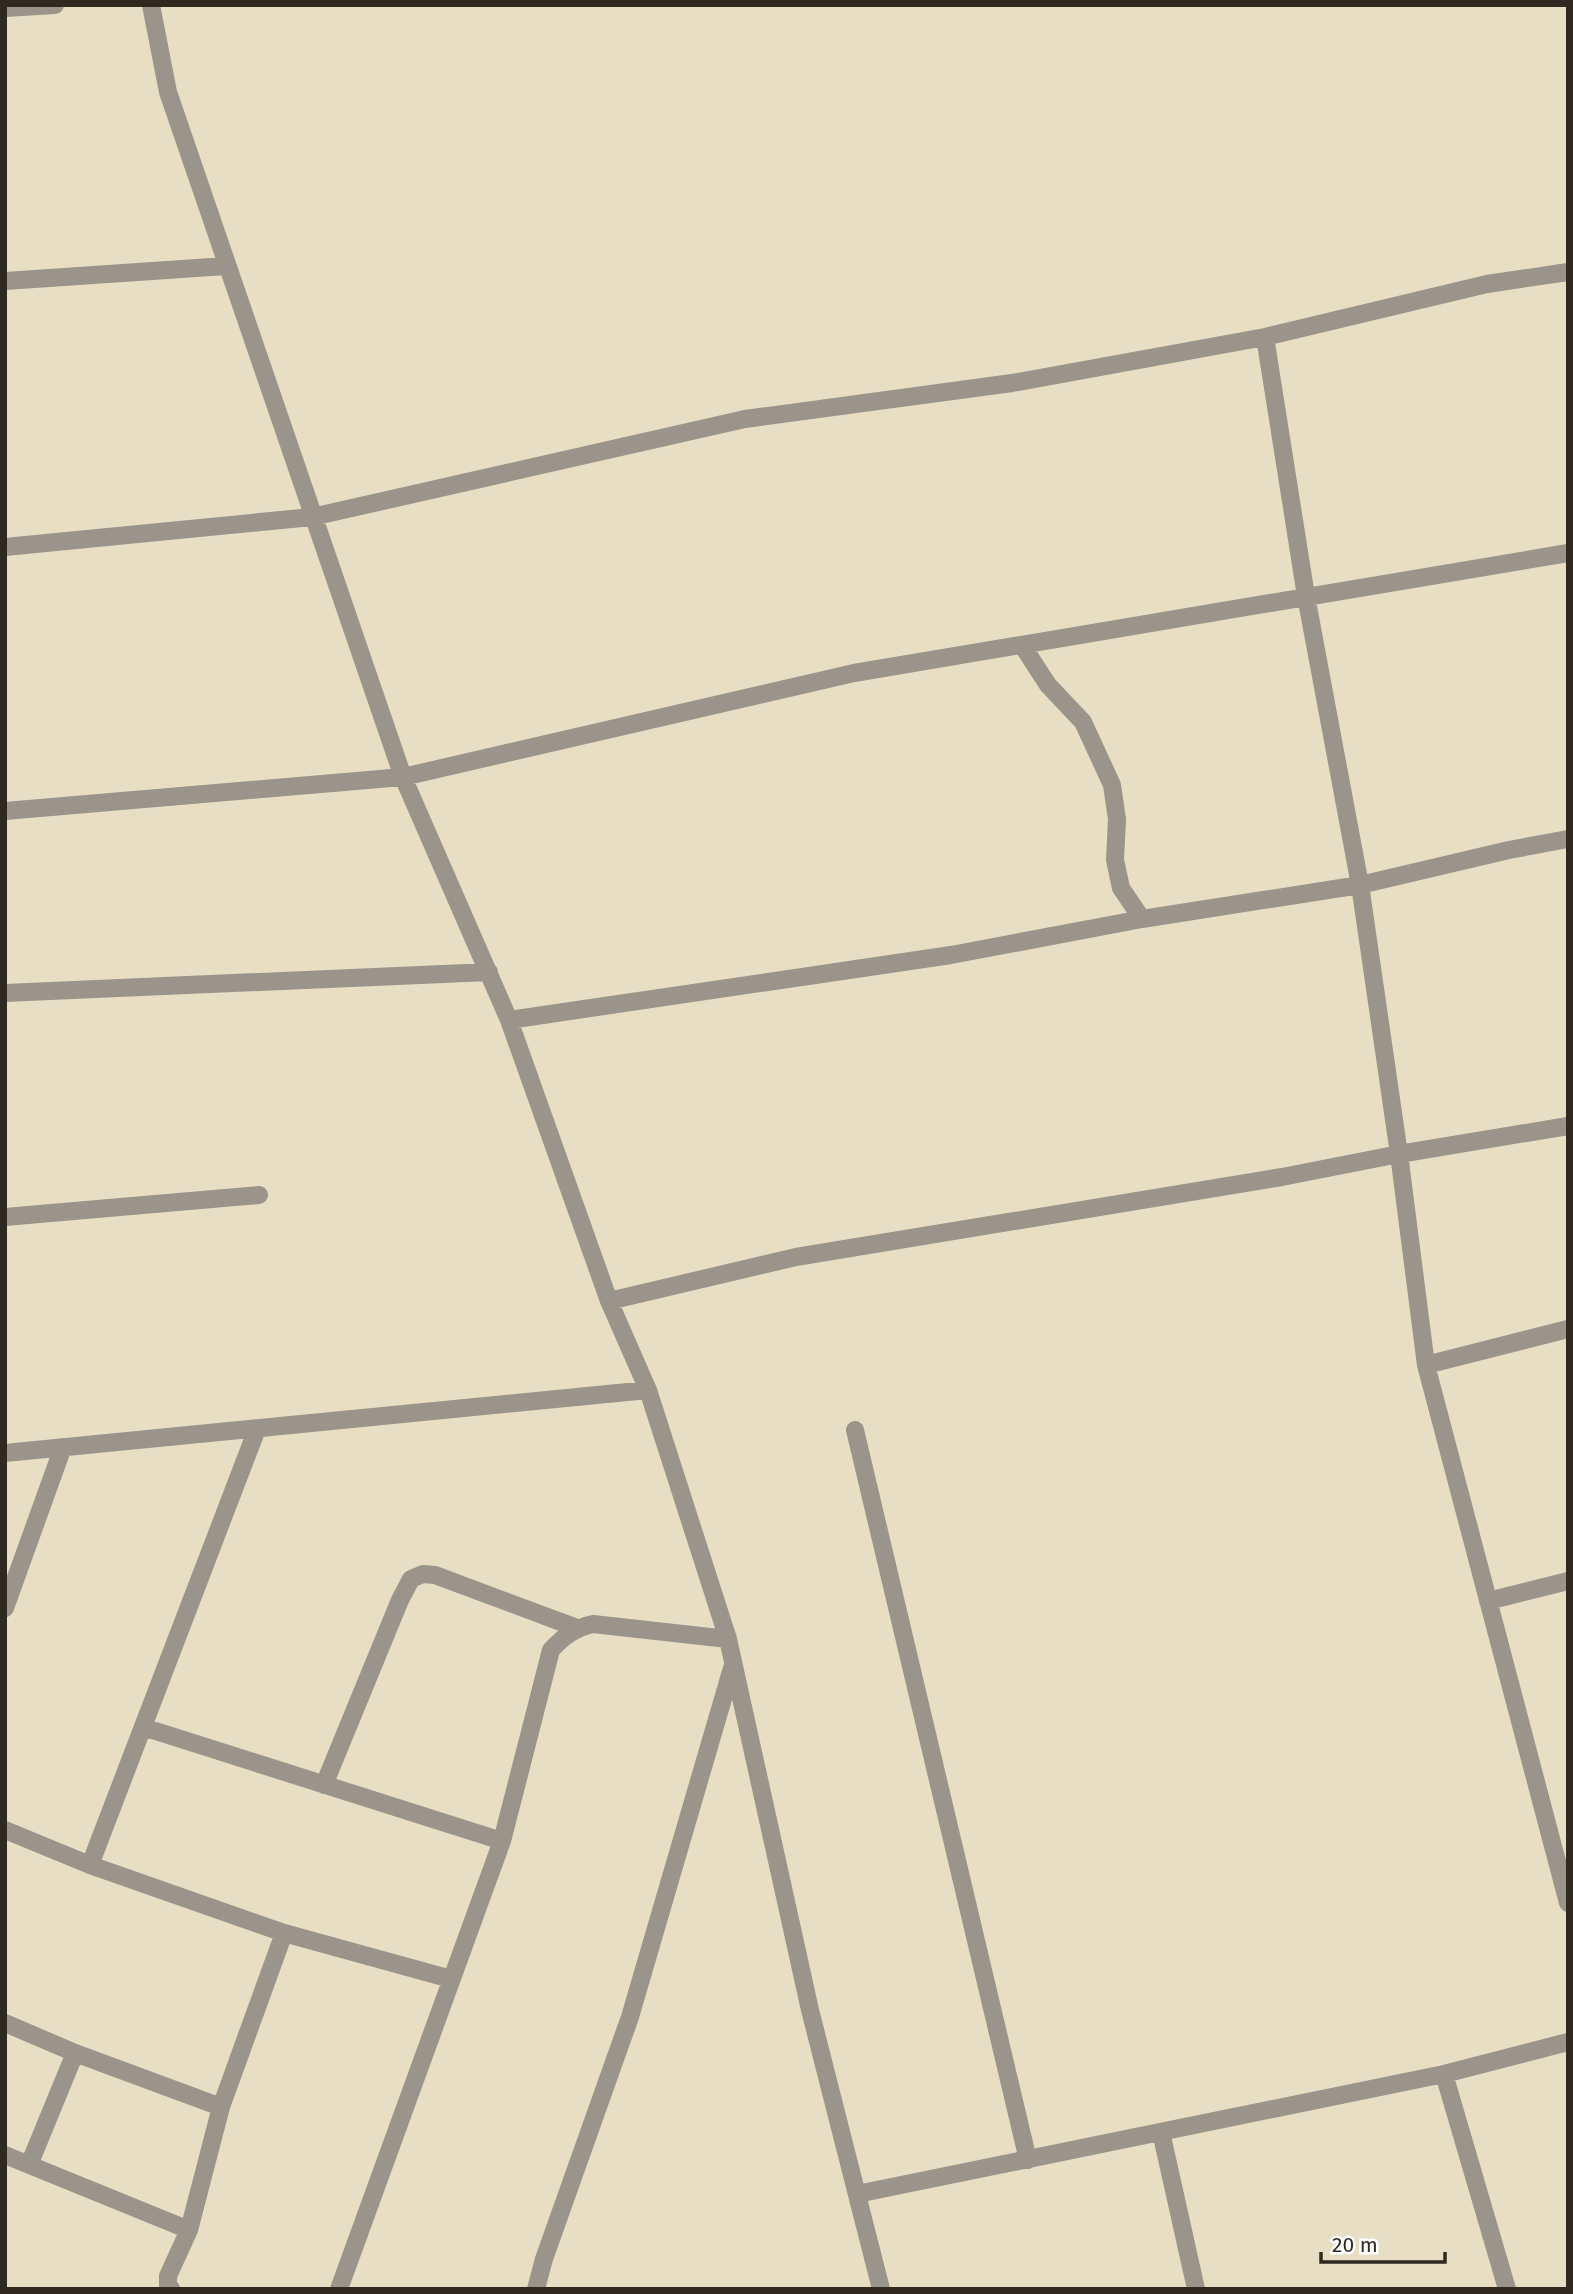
<svg xmlns="http://www.w3.org/2000/svg" width="1573" height="2294" viewBox="0 0 1573 2294" font-family="'Fira Sans',sans-serif">
  <rect width="100%" height="100%" fill="#e7dec4"/>
  <g fill="none" stroke-linecap="round" stroke-linejoin="round">
    <path stroke="#9a948a" stroke-width="18" d="M151,5L168,92L403,777L509,1020L609,1301L648,1390L728,1639L810,2010L881,2289
      M5,8L55,5
      M5,281L226,266
      M1265,337L1306,596L1360,885L1399,1154L1426,1365L1568,1903
      M5,547L312,517L745,419L1012,383L1265,337L1487,284L1568,272
      M1022,645L1048,685L1083,722L1112,785L1117,819L1115,860L1121,888L1142,919
      M5,811L403,777L854,673L1568,553
      M5,993L489,972
      M509,1020L951,955L1142,919L1360,885L1509,850L1568,839
      M5,1217L259,1195
      M609,1301L796,1257L1282,1177L1399,1154L1568,1126
      M1426,1365L1568,1329
      M855,1430L1028,2160
      M5,1453L648,1390
      M1488,1601L1568,1581
      M5,1608L63,1447
      M143,1727L502,1841
      M324,1785L400,1600L411,1579L423,1574L435,1575L577,1628
      M5,1830L90,1865L284,1933L451,1979
      M90,1865L257,1429
      M5,2023L75,2053L221,2107
      M1444,2074L1507,2289
      M1161,2132L1196,2289
      M5,2155L189,2230
      M29,2165L75,2053
      M857,2194L1444,2074L1568,2042
      M171,2289L168,2285V2276L189,2230L221,2107L284,1933
      M339,2289L502,1841L551,1650C564,1636 575,1628 593,1624L728,1639
      M536,2289L544,2259L630,2017L732,1668"/>
  </g>
  <rect width="1573" height="2294" fill="none" stroke="#2e2a20" stroke-width="14"/>
  <path d="M1321 2252v10h124v-10" fill="none" stroke="#2e2a20" stroke-width="3.5"/>
  <text x="1332" y="2252" font-size="21" fill="#2e2a20" stroke="#ffffff" stroke-width="5" paint-order="stroke">20 m</text>
</svg>
